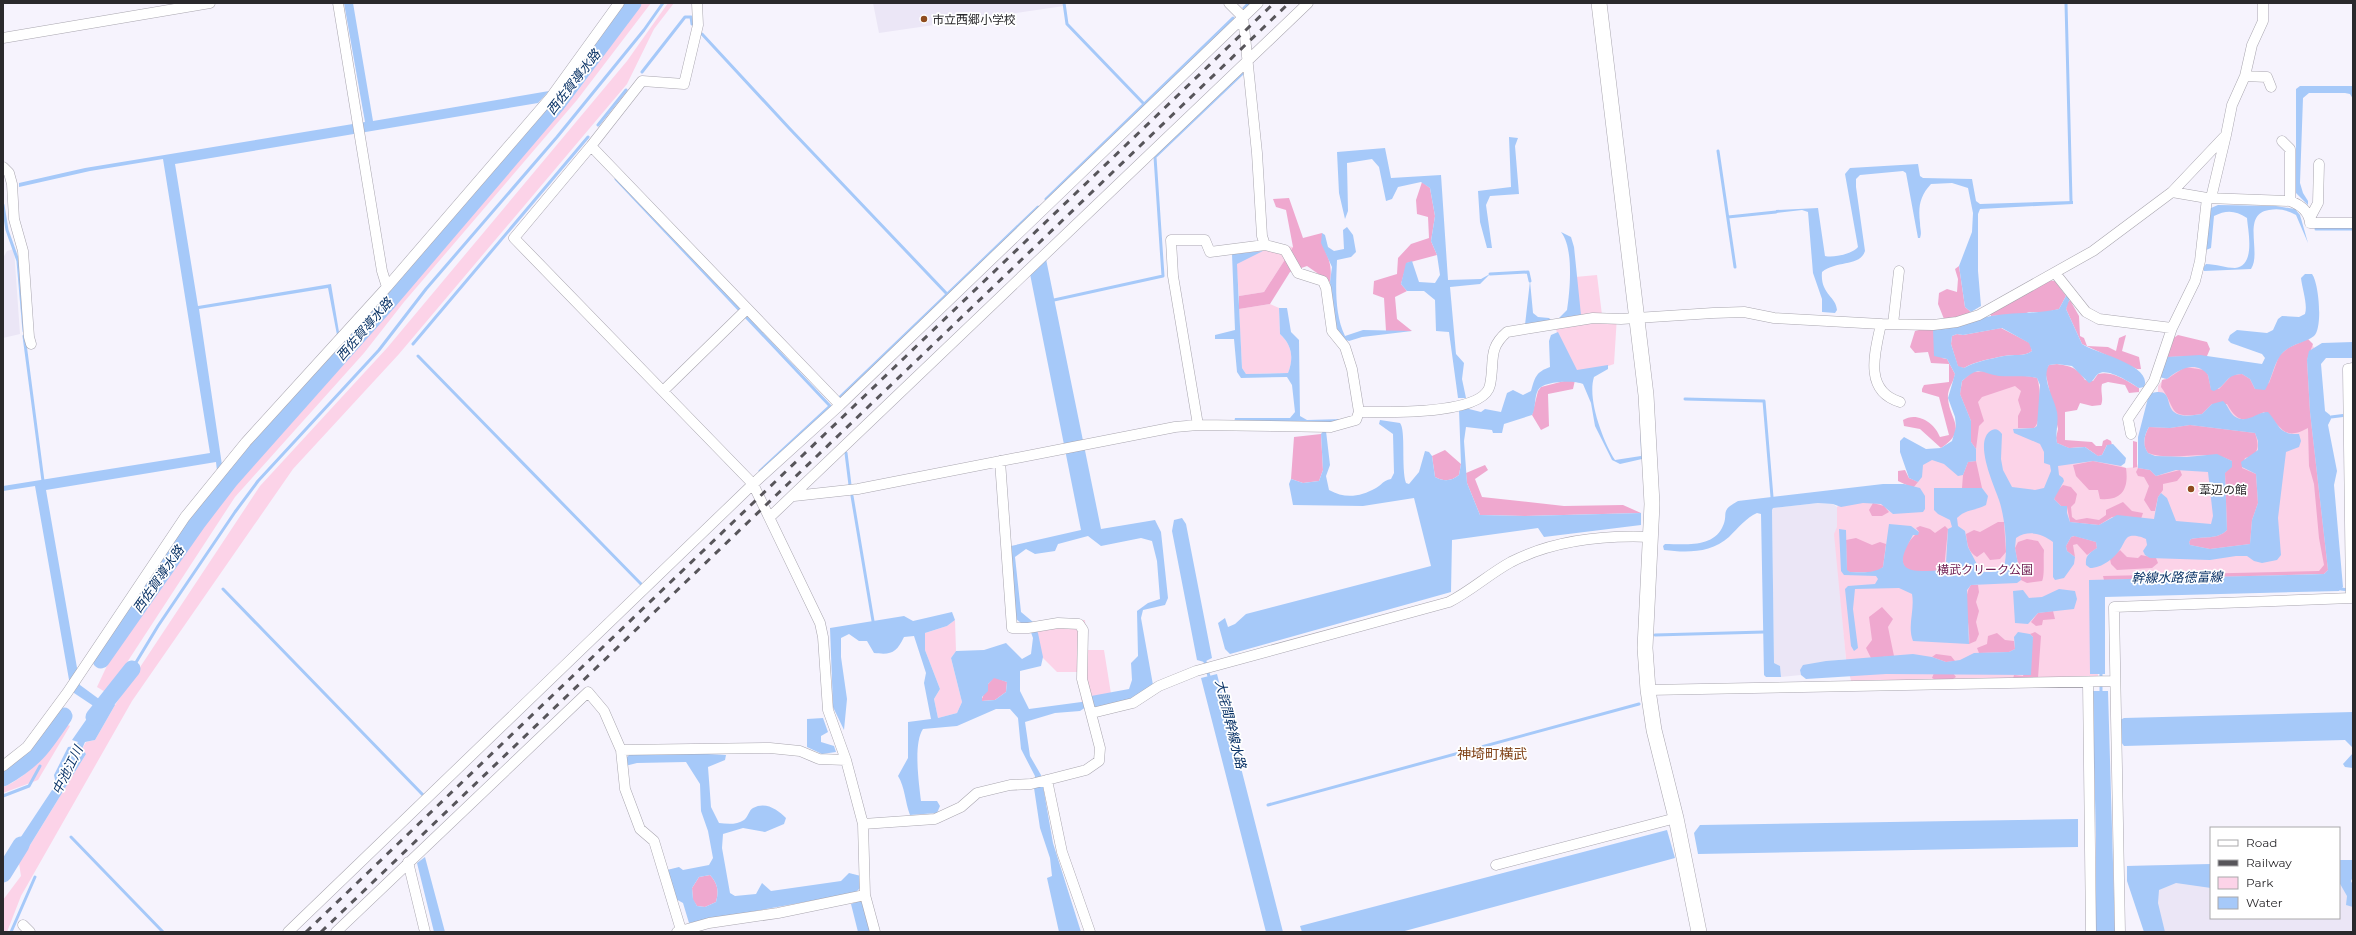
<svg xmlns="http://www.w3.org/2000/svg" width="2356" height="935" viewBox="0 0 2356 935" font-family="Montserrat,'Noto Sans JP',sans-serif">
  <rect width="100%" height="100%" fill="#f6f3fd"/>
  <path fill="#ebe6f6" d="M873,3H1064V6L879,33Z
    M14,249L20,334L3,338V258L7,251Z
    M1818,503L1833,504L1837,507L1841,601L1846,659L1816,663L1800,670L1801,675L1781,677L1780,666L1774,663L1772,510L1773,508Z
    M2211,864V918H2339V866L2353,897V932H2148L2127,866Z"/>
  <path fill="#fcd3e8" d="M641,3H651L577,100L404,302L364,353L235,497L107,693L97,687L112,655L220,502L579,89Z
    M668,3H674L654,29L627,84L399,354L293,469L132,701L21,896L7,932H3V900L21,876L19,863L86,754L82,749L86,742L95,740L115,705L260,486L387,348L627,61Z
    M1258,241L1293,247L1264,292L1239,296L1235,246Z
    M1597,275L1602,315L1617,316L1614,364L1585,374L1563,370L1555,322L1575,310V277Z
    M1270,304L1279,308L1280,334C1292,345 1294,358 1288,373L1246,374L1242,368L1239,309Z
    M2287,337L2308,339L2318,353L2333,573L2095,584L2098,679L1851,681L1846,659L1834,534L1837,527V507L1846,497L1903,495L1916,470L1914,458L1960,454L1953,391L2036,368L2049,441L2121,461V466L2126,468L2137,467L2158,399V386L2174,366L2269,369Z
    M955,620L956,651L951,658L962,702L957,713L938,718L934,699L940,689L925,650V633L947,626Z
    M1085,620L1087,650H1104L1112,700L1082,705L1079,672H1057L1040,655L1033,622Z
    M66,724L70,726L38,780L3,793V787C32,776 49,747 66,724Z"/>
  <path fill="#efa8cf" d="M1422,182L1430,188L1435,216L1431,241L1437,255L1407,263L1401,284L1407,291L1395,297L1397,319L1412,331H1386L1384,298L1373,294L1374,281L1397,274L1398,258L1411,244L1429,238L1428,217L1417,214L1416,200Z
    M1289,198L1303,238L1322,233C1321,253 1334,256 1330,282L1307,266L1290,272L1270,304L1239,309V296L1264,292L1293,247L1286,210L1276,207L1273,199Z
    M1959,266L1965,307L1971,312L1956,319H1944L1938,304L1939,293L1947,289L1957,292L1958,279L1955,269Z
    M2047,280L2055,281L2066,296L2059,309L2047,312H2029L2024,314L1991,316L1990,313Z
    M2070,300L2079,316L2080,336L2084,338L2087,346L2108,347L2116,351L2119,338L2126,335L2122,351L2139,357L2141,369H2137L2082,344L2066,309L2067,303Z
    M1927,328L1933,329L1942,358L1947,359L1955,374C1954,382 1947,389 1948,398C1949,420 1969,429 1941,448L1920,429L1904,426L1903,420C1917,411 1935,423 1940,437L1949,435L1939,397L1922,392V389L1924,385L1949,382V364L1931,363L1928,352L1915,353L1910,347L1915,331Z
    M2001,328L2030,343L2032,351C2025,357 2013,354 2004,356C1990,359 1976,361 1964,368L1958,367L1951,344L1952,336L1957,334L1963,335Z
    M2178,335L2207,342L2210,349L2207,356L2167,357L2172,339Z
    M2308,339L2313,344L2307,360L2310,412L2328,570L2324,574L2104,580L2103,576L2319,571L2324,565L2319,538L2314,484L2309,466L2308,428C2282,442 2283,426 2264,412C2246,422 2238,424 2227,404H2212L2202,414C2167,419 2177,409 2161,387L2162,380L2167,379L2185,367L2205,370L2208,375L2211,389H2219L2232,375L2242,374L2250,379L2255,389L2269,383L2279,356L2288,348Z
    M2057,364C2071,366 2078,368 2085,380L2093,381L2098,374C2113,370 2127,381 2139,388V392L2129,393L2125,385L2108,382L2102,384C2100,392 2104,398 2101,405L2092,406L2080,403L2077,410L2065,412V440L2092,442L2096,446H2102L2103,441L2107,439L2111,441L2112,445H2107L2102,455L2098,456L2085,447L2069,448L2057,443L2056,438L2058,429L2045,371L2049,365Z
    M1984,371C2004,377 2017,373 2037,378C2041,388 2042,422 2034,428H2018V416L2021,410L2018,400L2021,391L2015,386L1982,397L1978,402L1984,421L1979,426L1976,449L1971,442V421L1960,394L1962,381L1972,372Z
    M1568,380H1575L1573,389L1548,394L1549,426L1541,430L1532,415L1538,391L1541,387Z
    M2190,425L2255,433C2259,444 2260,456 2245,458L2242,468L2256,474L2258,503L2252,520L2250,544L2210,549L2190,545L2189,542L2191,539C2204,536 2217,540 2227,530L2225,473L2232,461C2206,447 2176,463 2148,453C2142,445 2144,435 2149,427L2170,428Z
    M1321,434L1323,470L1319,481L1303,483L1291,479L1294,437Z
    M2133,441L2137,442V467L2133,468Z
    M1445,450L1461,464L1459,475C1451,481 1445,482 1435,477L1432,456Z
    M1976,461L1982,488H1962L1963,475L1968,462Z
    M2093,461L2126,468C2129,489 2122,501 2100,499L2098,490H2089L2076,476L2073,465Z
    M1485,465L1488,470L1475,479L1482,497L1564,506L1623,505L1641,513L1525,516L1480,515L1467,483L1466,473Z
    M2138,468L2150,470L2156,476L2180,470L2182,475L2177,481L2163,484V490L2158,497L2155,511H2151L2144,500L2149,486L2144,477L2138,476L2136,472Z
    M1905,470L1909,478L1918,482L1913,488L1898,481V471Z
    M2063,485L2071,487L2077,494L2075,503L2071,507L2072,517L2076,520L2087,518L2099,520L2106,515V510L2123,502L2132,511L2143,513L2141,519L2124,516L2112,517L2099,525L2070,522L2067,507L2061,506L2054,499L2056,492Z
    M1873,503L1884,506L1889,512L1882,516H1872L1869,510Z
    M1998,522H2004L2006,552L2000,559L1990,560L1984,552L1977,557C1968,552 1967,544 1966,534L1974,530L1980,532Z
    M1920,526L1930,529L1935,533L1945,526L1948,529L1944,569C1936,571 1914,575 1907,569C1895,560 1910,537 1919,532L1916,528Z
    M2075,536L2096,542L2097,548L2087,555L2077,544L2073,545L2075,557L2067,551L2066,546L2071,537Z
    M1856,538L1872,545L1880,542L1886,544L1883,567L1878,571L1871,572H1850L1847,571L1846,540Z
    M2027,539L2038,541L2044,550C2043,559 2045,575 2042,581L2027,583L2021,580L2015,548L2018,542Z
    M2120,550L2127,557L2138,558L2141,555L2156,558L2158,563L2152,568L2117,570L2111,564L2110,559Z
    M1971,585H1978L1979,592L1976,602L1979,611L1976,622L1979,634L1976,641L1969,644C1971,627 1961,597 1971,585Z
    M1882,607L1893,619L1888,627L1894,656L1871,658L1866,648L1872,640L1869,617Z
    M2053,611L2055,619L2043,620L2042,625L2036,626L2031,622L2038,613Z
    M2035,632L2041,636L2038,678L2013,679L2014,675L2023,676L2033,637L2030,634Z
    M1997,633L2005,640L2014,641L2015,649L2009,652L1979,653L1977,648L1987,644L1988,636Z
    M1936,654L1951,656L1955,661L1946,662L1932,657Z
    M1934,673H1953L1956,677C1950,682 1938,682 1932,678Z
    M994,677L1007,682L1006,692L995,700L981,701L988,684Z
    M710,875C718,884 719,891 716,902L705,907L697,906L693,900L692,888L699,877Z"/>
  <path fill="#a6c9f9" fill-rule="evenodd" d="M344,3H353L373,121L549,91L538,103L175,164L198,306L331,284L339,332L337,335L328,288L199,309L222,465L217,471L216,462L46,490L80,685L99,699L104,697L115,705L95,740L85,742L82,749L86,754L19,863L15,861L11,866L5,861L56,784L54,775L68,747L75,746L78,742L72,740L95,707L71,691L35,486L3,491V486L210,453L163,159L90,171L19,187V183L85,168L365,122Z
    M2300,86H2353V99L2350,94L2345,93H2309L2303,98L2300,183L2303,193L2308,201V205L2296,193V89Z
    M1509,137L1518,138L1515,146L1519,194L1490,196L1486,205L1492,248H1487L1480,222L1478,191L1511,187Z
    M1385,148L1391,178L1441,175L1448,280L1481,279L1490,274L1480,284L1450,287L1456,354L1464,363L1462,379L1466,398H1458L1449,332L1436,331L1435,300L1424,291H1407L1401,284L1406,263L1412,261L1419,282L1435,283L1440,275L1437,255L1431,241L1435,216L1430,188L1421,182L1398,187L1392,199L1386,201L1379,167L1372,159L1347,163L1348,211L1345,219L1339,193L1337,152Z
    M1918,164L1920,176L1923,178L1972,179L1976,201L1980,204L2073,201V204L1980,209L1978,214V271L1981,306L1971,312L1965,307L1959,266L1972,232L1973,213L1968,188L1952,183L1931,184C1920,196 1918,206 1920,223C1920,229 1922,232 1920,238H1918L1906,173L1903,171L1860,175L1856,179V187L1865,251C1860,267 1837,260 1822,272C1820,294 1836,296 1837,310L1835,313L1822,312V299L1813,273L1808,212L1802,210L1776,213V210L1818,208L1825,256C1834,258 1852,254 1858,247L1845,174L1850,168Z
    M2218,205L2276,206L2295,209L2300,215L2308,243L2296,215C2287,210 2279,208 2269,210C2241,214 2262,253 2251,269L2204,271L2203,268L2206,264C2216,264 2226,268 2235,268C2256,266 2248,231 2247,218C2235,210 2226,210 2214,216L2211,248L2206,250L2211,208Z
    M1347,227L1353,235L1356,252L1351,257L1337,260C1336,284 1334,313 1345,336L1363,330L1412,331L1362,337L1349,341L1340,338L1335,328L1330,282L1332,267L1321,243L1322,233L1325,235L1328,247L1334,251L1344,249L1343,230Z
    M1561,232L1571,237L1574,247L1581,315L1558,319L1567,310C1570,290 1574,248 1561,232Z
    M1263,251L1237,264L1242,368L1246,374L1288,373C1294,358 1292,345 1280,334L1279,308H1287L1291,332L1299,340L1300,416L1307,420L1344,419L1323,424L1234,423L1235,418H1290L1295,412L1292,385L1287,377L1241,378L1237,372L1234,339H1215V335L1235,330L1232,254Z
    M1046,259L1101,529L1155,520L1161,532L1168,598L1165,605L1143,610L1141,618L1153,685L1129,700L1099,707H1086L1080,711L1055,713L1025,722L1030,756L1041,775L1053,843L1081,932H1059L1047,878L1052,876L1050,858L1040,828L1034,788L1035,776L1021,749L1018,718L1010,709H996L957,726L923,729C913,744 919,783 921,801H937L940,806L937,813L910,815C905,802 905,787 898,776L908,758V722L931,719L924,683L926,673L914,636L904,637C896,653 892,655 874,653L867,641H859L849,634L841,638V657L847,699L844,730L833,707L830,628L904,616L913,621L952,612L955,620L947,626L925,633V650L940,689L934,699L938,718L957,713L962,702L951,658L956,651L984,650L1006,643L1022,659L1031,654L1033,638L1028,624L1021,623L1016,619L1011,546L1081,530L1030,274ZM1088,536L1101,546L1141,538L1152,541L1157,561L1160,599L1148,603L1137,611L1138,656L1131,663L1132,680L1129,689L1091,696L1089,701L1029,709L1020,691V671L1041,666L1043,657L1038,633L1033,622L1021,612L1015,557L1026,549L1035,554L1055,551L1058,544ZM994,678L1007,682L1006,692L995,700L982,701V697L988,691V684Z
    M2305,274H2312C2319,283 2323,328 2314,336C2303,344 2288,344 2280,356C2273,366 2272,379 2265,390L2255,389L2250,379L2242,374C2224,375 2228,385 2214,391L2211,390L2208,375C2196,360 2179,369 2167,379L2159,377L2167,357L2200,355L2262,364L2265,358L2262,354L2231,343L2228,340L2230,335L2237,330L2267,333L2273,330L2278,319L2282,316L2299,317L2305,314C2308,305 2302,288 2301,278Z
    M1530,281L1533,313L1538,317L1549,318L1551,320L1525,325Z
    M2064,291L2070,298L2066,309L2082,344C2094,353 2154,365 2144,387L2139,388C2131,383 2107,367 2098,374C2094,377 2094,381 2089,383L2072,366L2057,364L2049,365C2041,379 2054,397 2057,412C2059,422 2055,433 2057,443L2069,448L2085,447L2098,456L2102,455L2107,445L2113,444L2126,458L2125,463L2121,466L2093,461L2058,466L2059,475L2063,478L2064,481L2054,499L2061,506H2067V513L2070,522L2099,525L2117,515L2154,519L2158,497L2161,493L2167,498L2176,521L2211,524L2213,516L2208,472L2176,470L2156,476L2150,470L2138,468V437L2148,398L2152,393C2173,388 2165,405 2174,412C2181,418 2194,415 2202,414L2212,404L2223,401C2228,405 2229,412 2234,416C2247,425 2256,412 2268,412C2280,425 2278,435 2299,434L2301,441L2299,447L2286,452L2278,518L2281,555L2277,560L2262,563L2254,561L2247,556H2236L2210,560L2150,558L2145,555L2143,551L2147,545L2146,539C2142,537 2133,534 2128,537C2125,539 2123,545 2121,548C2115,558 2102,568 2090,568L2086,565C2085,555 2090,553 2097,548L2096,542L2074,536L2071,537L2066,546L2067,551L2075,557L2074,564L2064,578L2055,580L2053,577V542C2042,533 2028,530 2016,538L2015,548L2021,580L2017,583L1971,585L1967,590L1969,644L1913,641C1907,626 1915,610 1912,594L1899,588L1855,589L1853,609L1858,648L1854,651L1851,646L1845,589L1848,586L1875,584L1878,579L1876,576L1844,575L1841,571L1839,529L1846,530L1847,570L1850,572C1861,572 1873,574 1883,567L1889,524L1911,526L1919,532L1918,535H1913C1903,553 1893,571 1922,571C1930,571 1937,571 1944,569L1946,563L1948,529L1952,527L1950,520L1938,514L1934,510V488H1982L1988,496L1986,505C1975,511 1966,509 1957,518L1958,526L1965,531L1968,547L1981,572H1991L2004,567C2007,555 2006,542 2005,530C2004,520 2002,509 1999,500C1995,487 1972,440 1992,430C1996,428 1999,430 2002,434L2001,459L2003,470L2012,487L2035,490L2044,488L2051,471L2050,465L2044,463V452L2040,444L2014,433L2013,429L2034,428L2037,426L2040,385L2037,378C2024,375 2012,377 1999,376C1979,373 1981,365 1962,381L1960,394L1971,421V442L1976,449V461L1968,462L1963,475L1958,476L1944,464L1932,460L1923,465L1922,477L1918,482L1909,478L1900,452V441L1904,437L1926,449L1941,448L1952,441L1956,427L1955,417L1948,398L1955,374L1947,359L1934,356L1933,329C1954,327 1971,320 1991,316C2014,312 2037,314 2059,309L2066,296ZM2002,328L2029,343L2032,351C2025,357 2013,354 2004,356C1990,359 1977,361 1964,368L1958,366L1951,344L1952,336L1957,334L1963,335ZM2190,425L2255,433L2258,441V450L2241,462L2242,467L2256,474L2258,503L2252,520L2250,544L2210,549L2190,545L2189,542L2191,539C2204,536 2217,540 2227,530L2225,473L2232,467V461L2217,454L2187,457L2155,456L2148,453C2142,445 2144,435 2149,427L2170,428Z
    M1558,332L1577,370L1608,365V369L1594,377C1587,399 1603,441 1615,460L1641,456L1640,418L1642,419V459L1620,464L1612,460L1595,426L1591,403L1583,384C1574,380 1543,381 1538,390C1534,398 1536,408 1532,415L1504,424L1502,433H1493L1492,430L1466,427L1464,441L1467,483L1480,515L1525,516L1641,513V525L1544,537L1538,528L1452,540L1451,592L1230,654L1225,649L1218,623L1225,618L1228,627L1235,624L1246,614L1431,566L1414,498L1363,506L1293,505L1289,484L1291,479L1303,483L1319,481L1323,470L1321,434L1324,430L1326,431L1330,465L1326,476L1329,490C1345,499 1360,497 1376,488C1383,484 1382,481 1391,479L1394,473L1393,434L1379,424L1380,420L1400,423C1406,430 1401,468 1406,483L1409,484L1419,472L1425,451L1429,452L1432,456L1435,477C1445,482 1451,481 1459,475L1461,464L1459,410L1465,408L1481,412L1485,409L1501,412L1507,393L1513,390L1523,395L1531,391C1535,377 1536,372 1550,367L1549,341L1551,335Z
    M2353,342V358H2326L2321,364L2325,411L2330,415L2331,419L2328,425L2337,471L2334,485L2343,587L2339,591L2105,597V674H2090L2089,580L2324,574L2328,570L2310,412L2307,360L2309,351L2322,343Z
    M1883,484H1904L1920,488L1925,496V509L1923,512L1893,514L1881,504L1863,503L1841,507L1833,504L1818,503L1773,508L1772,510L1774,663L1780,666L1781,677H1766L1764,675L1761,514L1757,513C1746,518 1738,528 1729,537C1711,553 1687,553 1664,550L1663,546L1665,544C1683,544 1712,548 1722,528C1730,513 1718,512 1738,501Z
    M1182,518L1186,524L1212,658L1204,662L1197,660L1172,531L1174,520Z
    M2059,589L2075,591L2077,599L2074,609L2038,613L2028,624L2015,623L2013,591L2023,590L2029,598L2042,597Z
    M2018,632L2030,634L2033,637L2031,675L1886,674L1806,679L1801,675L1800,670L1803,665L1826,661L1913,654L1932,657L1946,662L1960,660L1974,653L2009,652L2015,649L2014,637Z
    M1217,674L1283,932H1266L1201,678Z
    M2092,691H2108L2115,932H2096V835Z
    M2353,712V768L2345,767L2343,764L2353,753L2352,747L2345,740L2124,746L2121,742L2120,720L2124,718Z
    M823,718L828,732L821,736V742L834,746L836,752L822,754L807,747V719Z
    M689,753L726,755L725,760L708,767L711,807L719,823C727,824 737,825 744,820C748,817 749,810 753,808C766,801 778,810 786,818L784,824L765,832L743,828L723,834L722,848L730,893L735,896L756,894L762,883L771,891L841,881L849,873L861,876L860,888L855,893L689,923L683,903L674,898L667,870L679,867L683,870L709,865L713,858L708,831L701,811L700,784L686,762L637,763L625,766L624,760L630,754ZM710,875C718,884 719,891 716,902L705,907L697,906L693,899L692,888L699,877Z
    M2078,819V847L1698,854L1694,833L1700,825Z
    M1667,830L1675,858L1401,932H1302L1300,926Z
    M425,857L445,932H434L417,863Z
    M2339,860H2353V877L2351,881L2353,885V907L2346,905L2347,896L2339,882Z
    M2211,864V888L2176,883L2159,890L2158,903L2165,932H2144L2127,881V866Z
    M859,901L864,903L871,932H858L851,904Z"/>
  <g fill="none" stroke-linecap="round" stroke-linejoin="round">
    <path stroke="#a6c9f9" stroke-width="3" d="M1064,3L1067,24L1144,104
      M2066,3L2071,201
      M1244,8L1249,3
      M702,34L790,129L947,294
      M642,72L685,17H691L692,24
      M598,125L626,90
      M1718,151L1735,267
      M616,179L830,406L760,471
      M1046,199L1233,18
      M3,205L7,230L18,261L24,331
      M1728,217L1776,212
      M2316,229H2353
      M1490,274L1528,272L1530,281
      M1054,300L1163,276L1155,157L1244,72
      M24,336L43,481
      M413,344L588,137
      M418,356L643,586
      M840,397L1038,207
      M1685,399L1764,401L1772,497
      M2331,417L2347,415
      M846,453L850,485
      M852,496L873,621
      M2338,587L2341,589L2349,590
      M223,589L424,796
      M1655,635L1764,632
      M1204,658L1210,680
      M132,669L158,626L235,512L258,481L379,350L426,289L557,137L644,30L663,3
      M2101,670V695
      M3,796L29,786L40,766
      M1268,805L1639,704
      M71,837L163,932
      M11,932L35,877"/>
    <path stroke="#a6c9f9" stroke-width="17" d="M101,660L197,523L230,480L388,302L557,104L633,3
      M94,717L132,669
      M3,778C36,759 43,747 64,716
      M3,874L21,845"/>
    <g stroke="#a9a6af" stroke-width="11">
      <path id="street" d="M338,3L382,271L387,287
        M697,3L698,25L684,84L642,81L591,146L514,238L753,484L820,623L823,637L828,710L846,760L863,824L865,895L875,932
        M3,38L210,3
        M2245,76L2267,77L2271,87
        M2282,141L2290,149V201
        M591,146L840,405
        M3,167L9,173L12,184L14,219L23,251L29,337L31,344
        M2172,192L2226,135L2232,105L2245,76L2252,45L2263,21V3
        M2211,198L2226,135
        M2310,218L2318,203L2319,164
        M2055,273L2086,312L2099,319L2172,328
        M1881,324C1875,352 1863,391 1900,402
        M1893,324L1899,271
        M663,391L747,309
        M1359,412C1385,412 1484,416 1490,385C1495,362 1487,349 1507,332L1593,318L1621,319L1713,313L1744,312L1774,318L1881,324L1933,325L1957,322L1979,315L2093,251L2172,192L2207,198L2290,201C2301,205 2309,211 2310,223H2353
        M1198,425L1173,276L1171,240H1205L1210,252L1265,245
        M2131,434L2128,419L2154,381L2172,328L2195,281L2200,261L2207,198
        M794,496L858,489L1175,427L1198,425L1331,427L1356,420L1359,412L1352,369L1345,347L1332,331L1326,288L1323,281L1298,273L1285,250L1265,245L1262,236L1257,153L1243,17L1229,3
        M770,517L1308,3
        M2088,682L2091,932
        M1648,690L2115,681
        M1092,713L1133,703L1159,686L1196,671L1449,602C1471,591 1489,574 1511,562C1554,540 1604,535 1652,537
        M621,750L770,748L800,751L819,759L846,760
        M3,766L27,747L67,693L185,517L246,442L387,287L551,97L619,3
        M1047,780L1062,852L1090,932
        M863,824L935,819L961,807L977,793L1010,785L1031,784L1047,780L1086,770L1099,761L1100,748L1082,679L1083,630L1079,624L1058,623L1028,628H1012L1000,461
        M408,862L425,932
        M1496,865L1676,818
        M23,925L30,932
        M288,932L753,484L840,405L1258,3
        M336,932L588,692L604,711L621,750L625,789L640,829L654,841L681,930
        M677,932L709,923L778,913L865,895
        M2120,932L2114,607L2351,598L2348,369L2353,368"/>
    </g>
    <g stroke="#a9a6af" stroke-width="16">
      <path id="secondary" d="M1599,3L1646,395L1652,504L1645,648L1648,690L1654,730L1676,818L1699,932"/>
    </g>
    <use href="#street" stroke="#fff" stroke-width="10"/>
    <use href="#secondary" stroke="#fff" stroke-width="15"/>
    <path stroke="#57555a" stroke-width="3" stroke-dasharray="7 7" stroke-linecap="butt" d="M306,932L1274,3
      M321,932L1289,3"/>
  </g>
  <g fill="#8f4c1e" stroke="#fff" stroke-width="1.5">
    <circle cx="924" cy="19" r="4"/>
    <circle cx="2191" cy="489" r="4"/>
  </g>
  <g text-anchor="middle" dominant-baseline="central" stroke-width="3.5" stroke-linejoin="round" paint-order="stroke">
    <g font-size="12" fill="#2a292c" stroke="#fff" text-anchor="start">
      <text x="932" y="19">市立西郷小学校</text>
      <text x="2199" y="489">葦辺の館</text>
    </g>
    <g font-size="12" fill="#712054" stroke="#fff">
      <text x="1985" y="569">横武クリーク公園</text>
    </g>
    <g font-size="13" font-style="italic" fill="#0a3367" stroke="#fff">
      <text transform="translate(573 82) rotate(-52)">西佐賀導水路</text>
      <text transform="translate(364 329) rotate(-49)">西佐賀導水路</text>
      <text transform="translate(2177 577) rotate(-1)">幹線水路徳富線</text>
      <text transform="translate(158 579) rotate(-55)">西佐賀導水路</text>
      <text transform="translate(1231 724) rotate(76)">大詫間幹線水路</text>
      <text transform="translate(67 770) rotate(-64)">中池江川</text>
    </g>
    <g font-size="14" fill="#82451b" stroke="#fff">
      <text x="1492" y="754">神埼町横武</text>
    </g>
  </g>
  <rect width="2356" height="935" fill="none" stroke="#2a292c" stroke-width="8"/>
  <rect x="2210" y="827" width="130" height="92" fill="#ffffff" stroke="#aaa9ab"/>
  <rect x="2218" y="840" width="20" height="6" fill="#ffffff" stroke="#aaa9ab"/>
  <text x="2246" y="847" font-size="12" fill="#2a292c">Road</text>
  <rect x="2218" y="860" width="20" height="6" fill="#57555a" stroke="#aaa9ab"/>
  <text x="2246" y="867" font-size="12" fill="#2a292c">Railway</text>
  <rect x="2218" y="877" width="20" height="12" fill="#fcd3e8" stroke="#aaa9ab"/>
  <text x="2246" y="887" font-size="12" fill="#2a292c">Park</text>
  <rect x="2218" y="897" width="20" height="12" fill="#a6c9f9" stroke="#aaa9ab"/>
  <text x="2246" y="907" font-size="12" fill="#2a292c">Water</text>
</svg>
